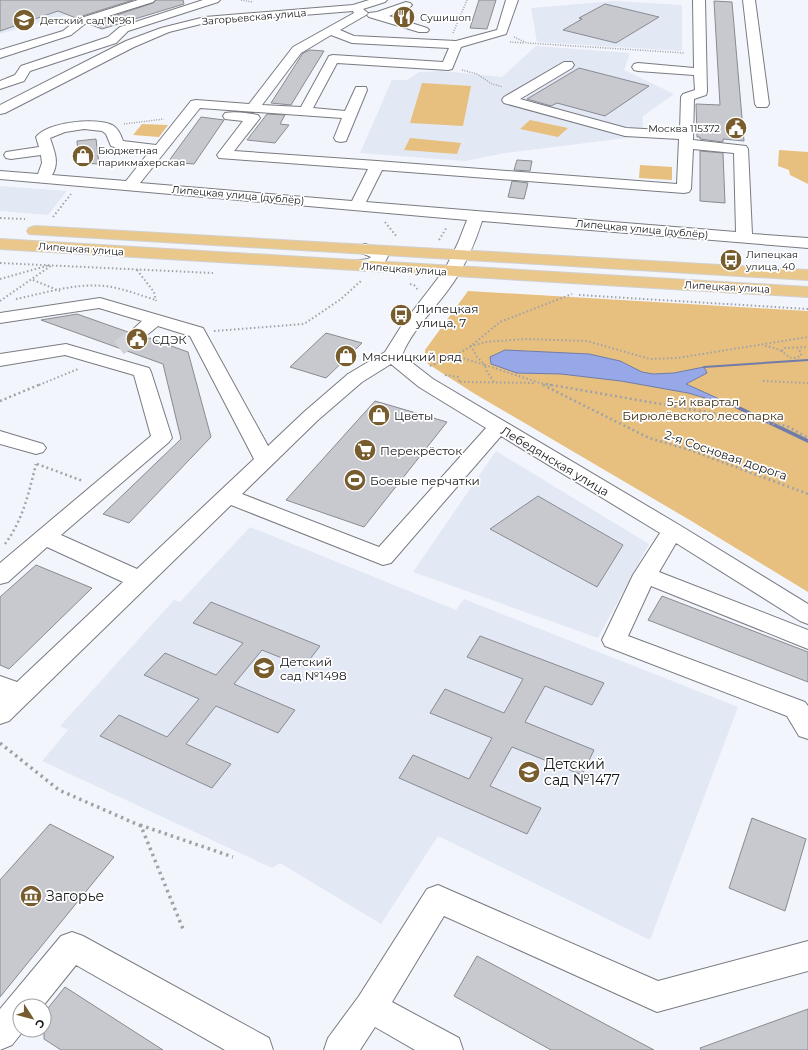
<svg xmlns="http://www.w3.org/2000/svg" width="808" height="1050" viewBox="0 0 808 1050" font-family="Montserrat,sans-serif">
  <rect width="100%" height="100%" fill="#f3f5fc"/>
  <path fill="#e3e8f5" d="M0,0L97,6L0,34Z
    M614,1L682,5V51L537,42L531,8Z
    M536,46L630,53L624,70L674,94L643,116L642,136L505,153L465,161L360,153L392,80H407L419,72L443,71L502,77Z
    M0,186L67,191L48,215L0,211Z
    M496,451L649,544L598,638L413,572Z
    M250,527L456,610L464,599L738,707L650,940L438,836L381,924L280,863L272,868L42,761L68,730L60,726L174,600L180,602Z"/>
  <path fill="#e7bf7f" d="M422,83L471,86L463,126L410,123Z
    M530,120L568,128L558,137L520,129Z
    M142,124L168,125L159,137L133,135Z
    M410,138L461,143L457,154L404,150Z
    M779,150L808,152V184L790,175L789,170L778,166Z
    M640,165L672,167V180L639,178Z
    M468,291L808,311V592L688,519L475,394L428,364L425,357V350Z"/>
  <path fill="#97a8e8" stroke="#707ca9" d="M505,350L589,354L620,361L642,372L653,374L674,373L704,367L707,373L686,384L737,407L688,393L621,381L561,374L517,373L491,364L490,357Z"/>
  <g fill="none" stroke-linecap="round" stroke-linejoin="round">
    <path fill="#707ca9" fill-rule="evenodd" d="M808,359V361L704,368L702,367L704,366Z
      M735,406H739L808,439V443L735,408Z"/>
  </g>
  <path fill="#c7c9cf" stroke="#898b92" d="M0,0H133L76,18L58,11L0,31Z
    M156,0H183L184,4L102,29L89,24L153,3Z
    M479,0H496L487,29L470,28Z
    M714,1L732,2L744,141L723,139V142L700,139V137H697L696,104L720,105Z
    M605,4L659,17L616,43L563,30L582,19L579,18Z
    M310,50L324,51L291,105L271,103L303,53Z
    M579,68L649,86L605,116L557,103L551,106L527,99Z
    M267,114L285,115L280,124L289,125L275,143L247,140Z
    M201,117L224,120L194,164L168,162Z
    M96,139L99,164L79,163L77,141Z
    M700,151L723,153L725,203L700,201Z
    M517,160L532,161L530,171L514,170Z
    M512,181L528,183L524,199L508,197Z
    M77,314L128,332L127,335L131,339L139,340L146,337L188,352L211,437L129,523L103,514L181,439L163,364L41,320Z
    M326,333L362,343L326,378L290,367Z
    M375,401L447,422L364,527L286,500Z
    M538,496L623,545L597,587L490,529Z
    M36,565L92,588L9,669L0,665V597Z
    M662,596L808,652V682L648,620Z
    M211,602L320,646L304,667L262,650L234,684L295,710L278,733L216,706L186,744L231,764L212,788L100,736L119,715L167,737L199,699L144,675L165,653L216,675L243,643L193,623Z
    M480,636L604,683L592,705L545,686L525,722L594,750L582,775L512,747L490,786L541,808L527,834L399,778L413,755L469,779L492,738L430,713L445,689L504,713L523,679L467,657Z
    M752,818L806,839L785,911L729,888Z
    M50,824L114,857L0,997V880Z
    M477,956L654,1050H551L454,996Z
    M65,987L163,1050H61L44,1039V1013Z
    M808,1009V1050H701L700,1048Z"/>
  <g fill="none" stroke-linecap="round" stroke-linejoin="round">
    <path stroke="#d2d3da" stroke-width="16" stroke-dasharray="16 8" stroke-linecap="butt" d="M119,348L137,334"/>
    <g stroke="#797b81" stroke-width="2">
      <path id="minor" d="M138,0H155L153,2L86,23L71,35L0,58V50L63,31L78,19Z
        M203,0H220L218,2L128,31L116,43L30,71L24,81L0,89V81L15,75L21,66L108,37L120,27Z
        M369,0H387L385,2L363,9L368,13L366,15L340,30L354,36L456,41L497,30L506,0H518L506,34L461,47L452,69L448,70L337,63L313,108L345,111L356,87H366L367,90L346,141L341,142L336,141L334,138L342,118L200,108L140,183L352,201L368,169L219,158L217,155L243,121L225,119L223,116L225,113C235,111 248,113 258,115L260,118L234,151L377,161L677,184L679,139L625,136L504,103L502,100L504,97L564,62H572L574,65L572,68L520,99L626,128L680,131L681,97L683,94L695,90L694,75L638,71L634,70L632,67L634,64L638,63L694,68L693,0H705L707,92L706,95L694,99L693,140L746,146L748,149L752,234L808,238V248L482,221C474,246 464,269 448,290C433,311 412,330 402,355L433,379L681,526L808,604V624L800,621L676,543L659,572L808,630V649L651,586L628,636L805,702L808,706V739L799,736L787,716L605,646L602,640L633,575L660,533L501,436L391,563L383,565L231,505L9,721L0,724V676L17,682L123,582L47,547L8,582L0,584V563L151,436L134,375L65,355L0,366V354L66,344L149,368L151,372L172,438L169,442L61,535L137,569L254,459L190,336L158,326C149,333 143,341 131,338L128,334L142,321L99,308L0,323V313L100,298L203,328L268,446L304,412L348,374L385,352L402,325L445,269L458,243L467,220L0,179V171L38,174L42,163L41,155L11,159L6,158L4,155L6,152L39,147L36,137C47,122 97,117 112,125C118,128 121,135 123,141L156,145L191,101L196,100L249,104L293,47L354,13L353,11L205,23L169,32L134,47L5,113L0,114V105L126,41L161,28L205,17L353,5ZM331,35L352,43L449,48L443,62L333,55L329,56L301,107L262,105L301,53ZM84,129L102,131L106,134L111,146L124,150L149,152L126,181L52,175C60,162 54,151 50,138L65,132ZM693,149L734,153L736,232L366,202L382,170L684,193L689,192L691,189ZM391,364L419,387L486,428L379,547L242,494L318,420L362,382Z
        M743,0H755L769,104L767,107H757L755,104Z
        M406,2L410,3L412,5L410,7L389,16L427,28L429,30L427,32H419L369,17L367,15L369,13L377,12Z
        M365,244L381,249L388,256C383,270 367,272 354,269L352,265L354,261L368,259L371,257L359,252L357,249L359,246Z
        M0,431L43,444L46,448L43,452L36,454L0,444Z
        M438,885L658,981L808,941V971L657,1012L444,916L392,1002L459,1038L463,1050H415L375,1027L360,1050H324L328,1038L359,996L427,889Z
        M72,932L83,936L269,1038L273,1050H225L76,965L43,1006H20V1030H24L12,1045L0,1050V1009L61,936Z"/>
    </g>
    <g stroke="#d0d0d1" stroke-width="2">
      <path id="major" d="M35,226L808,270V280L29,234L27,231L29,228Z
        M0,239L808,287V297L0,249Z"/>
    </g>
    <path stroke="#a0a2a7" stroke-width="1.5" stroke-dasharray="1 1.5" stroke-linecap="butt" d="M241,0L252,2
      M453,33L467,0
      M514,37L527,43L685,53
      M510,42L525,43
      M462,70L477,74L492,84L503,87
      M124,124L164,119"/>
    <path stroke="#a0a2a7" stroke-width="2" stroke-dasharray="1.5 2.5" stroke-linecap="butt" d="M53,217L71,194
      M0,218L25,219
      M385,222L397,237
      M439,240L447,227
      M0,263L213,273
      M137,270L154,292L156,301
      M0,279L50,265
      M33,280L60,291
      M410,284L414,285L418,290
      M579,295L808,309
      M16,299C45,293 75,283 105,286C122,288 139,295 156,300
      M0,301L52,265
      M214,331L304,324L341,299L362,280
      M765,346C770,347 776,348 781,351C790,356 788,361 801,356V352L797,349
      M782,351L784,348L808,347
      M456,356L485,365L486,370L494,382
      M430,366L455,356L471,346L500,322L572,294
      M445,375L458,377L460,383
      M763,381L808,383
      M460,382L536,383
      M39,385L78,369
      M551,385L540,383L485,365L477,357L471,346L486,342L525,339L587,341L650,359L677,358L808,337"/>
    <path stroke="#a0a2a7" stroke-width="2.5" stroke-dasharray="2 3" stroke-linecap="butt" d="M546,384L787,426L808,438
      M543,385L649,438L690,450L808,494
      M0,401L41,384
      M37,464L83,481
      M5,544C23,520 29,492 36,464"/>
    <path stroke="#a0a2a7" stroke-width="3.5" stroke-dasharray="2.5 4" stroke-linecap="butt" d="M0,743L59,790L141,826L183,929
      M140,825L233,857"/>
    <use href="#minor" fill="#fff" fill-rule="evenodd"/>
    <use href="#major" fill="#eac88b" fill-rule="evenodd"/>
  </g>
  <defs>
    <g id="restaurant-disc" transform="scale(1.15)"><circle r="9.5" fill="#775c2e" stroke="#fff"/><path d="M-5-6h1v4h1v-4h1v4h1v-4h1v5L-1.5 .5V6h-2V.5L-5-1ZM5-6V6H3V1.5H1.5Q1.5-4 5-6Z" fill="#fff"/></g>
    <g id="school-disc" transform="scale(1.15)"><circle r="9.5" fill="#775c2e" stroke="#fff"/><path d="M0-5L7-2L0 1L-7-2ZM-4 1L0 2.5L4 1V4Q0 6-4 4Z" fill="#fff"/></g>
    <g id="civic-disc" transform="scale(1.15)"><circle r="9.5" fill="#775c2e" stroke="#fff"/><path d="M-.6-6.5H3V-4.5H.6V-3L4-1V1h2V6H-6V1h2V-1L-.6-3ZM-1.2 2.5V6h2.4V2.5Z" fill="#fff"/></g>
    <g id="shop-disc" transform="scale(1.15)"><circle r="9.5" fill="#775c2e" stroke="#fff"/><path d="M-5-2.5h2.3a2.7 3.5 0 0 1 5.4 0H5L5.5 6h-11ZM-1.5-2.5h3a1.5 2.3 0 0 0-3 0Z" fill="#fff"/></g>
    <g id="bus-disc" transform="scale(1.15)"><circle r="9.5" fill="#775c2e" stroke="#fff"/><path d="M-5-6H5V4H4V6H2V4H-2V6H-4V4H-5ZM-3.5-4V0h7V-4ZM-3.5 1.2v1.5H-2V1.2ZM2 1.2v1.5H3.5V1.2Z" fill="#fff"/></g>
    <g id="supermarket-disc" transform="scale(1.15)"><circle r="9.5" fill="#775c2e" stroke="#fff"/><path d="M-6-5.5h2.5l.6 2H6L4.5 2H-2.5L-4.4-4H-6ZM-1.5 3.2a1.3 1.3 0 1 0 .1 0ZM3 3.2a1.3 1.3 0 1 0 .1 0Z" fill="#fff"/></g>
    <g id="stadium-disc" transform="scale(1.15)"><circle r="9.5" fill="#775c2e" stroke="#fff"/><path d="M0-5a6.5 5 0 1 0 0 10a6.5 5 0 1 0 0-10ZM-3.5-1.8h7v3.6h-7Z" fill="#fff"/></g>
    <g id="museum-disc" transform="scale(1.15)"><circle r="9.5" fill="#775c2e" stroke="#fff"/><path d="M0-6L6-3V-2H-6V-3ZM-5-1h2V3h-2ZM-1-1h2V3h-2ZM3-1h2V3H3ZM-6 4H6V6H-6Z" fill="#fff"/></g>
  </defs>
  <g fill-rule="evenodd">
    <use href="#restaurant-disc" x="404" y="17"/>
    <use href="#school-disc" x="24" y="20"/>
    <use href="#civic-disc" x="736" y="128"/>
    <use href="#shop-disc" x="83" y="156"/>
    <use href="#bus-disc" x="731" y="260"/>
    <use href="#bus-disc" x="401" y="315"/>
    <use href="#civic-disc" x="137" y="339"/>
    <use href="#shop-disc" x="346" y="356"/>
    <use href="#shop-disc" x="379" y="415"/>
    <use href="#supermarket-disc" x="365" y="450"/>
    <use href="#stadium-disc" x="355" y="480"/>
    <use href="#school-disc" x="264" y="668"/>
    <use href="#school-disc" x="529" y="772"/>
    <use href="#museum-disc" x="31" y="896"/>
  </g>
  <g text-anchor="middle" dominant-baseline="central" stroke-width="3.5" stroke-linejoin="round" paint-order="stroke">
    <g font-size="10" fill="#141517" stroke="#fff">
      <text transform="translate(254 17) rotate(-5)">Загорьевская улица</text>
      <text transform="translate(238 195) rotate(5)">Липецкая улица (дублёр)</text>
      <text transform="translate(642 229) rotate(5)">Липецкая улица (дублёр)</text>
      <text transform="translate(81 249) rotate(4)">Липецкая улица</text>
      <text transform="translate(404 269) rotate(4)">Липецкая улица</text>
      <text transform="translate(727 287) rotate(3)">Липецкая улица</text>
    </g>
    <g font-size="10" fill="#141517" stroke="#fff" text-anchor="start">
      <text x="420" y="17">Сушишоп</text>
      <text x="40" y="20">Детский сад №961</text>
      <text x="720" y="128" text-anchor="end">Москва 115372</text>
      <text x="98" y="150">Бюджетная<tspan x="98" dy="12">парикмахерская</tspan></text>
      <text x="746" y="254">Липецкая<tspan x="746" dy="12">улица, 40</tspan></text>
    </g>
    <g font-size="12" fill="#141517" stroke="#fff" text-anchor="start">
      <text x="416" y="308">Липецкая<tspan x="416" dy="14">улица, 7</tspan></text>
      <text x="152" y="339">СДЭК</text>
      <text x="362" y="356">Мясницкий ряд</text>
      <text x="394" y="415">Цветы</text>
      <text x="380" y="450">Перекрёсток</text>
      <text x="370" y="480">Боевые перчатки</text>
      <text x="280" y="661">Детский<tspan x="280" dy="14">сад №1498</tspan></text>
    </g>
    <g font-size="12" fill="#3b2b0d" stroke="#fff">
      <text x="703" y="401">5-й квартал<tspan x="703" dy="14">Бирюлёвского лесопарка</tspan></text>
    </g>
    <g font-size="12" fill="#141517" stroke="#fff">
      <text transform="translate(726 455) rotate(19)">2-я Сосновая дорога</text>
      <text transform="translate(555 461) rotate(31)">Лебедянская улица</text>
    </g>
    <g font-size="14" fill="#141517" stroke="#fff" text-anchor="start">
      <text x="544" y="764">Детский<tspan x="544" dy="16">сад №1477</tspan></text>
      <text x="46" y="896">Загорье</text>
    </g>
  </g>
  <g transform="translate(32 1018) rotate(126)"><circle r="19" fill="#ffffff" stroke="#a1a1a2"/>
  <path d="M0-3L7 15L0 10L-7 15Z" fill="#775c2e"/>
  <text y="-6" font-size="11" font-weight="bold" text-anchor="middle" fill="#141517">С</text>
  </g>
</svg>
